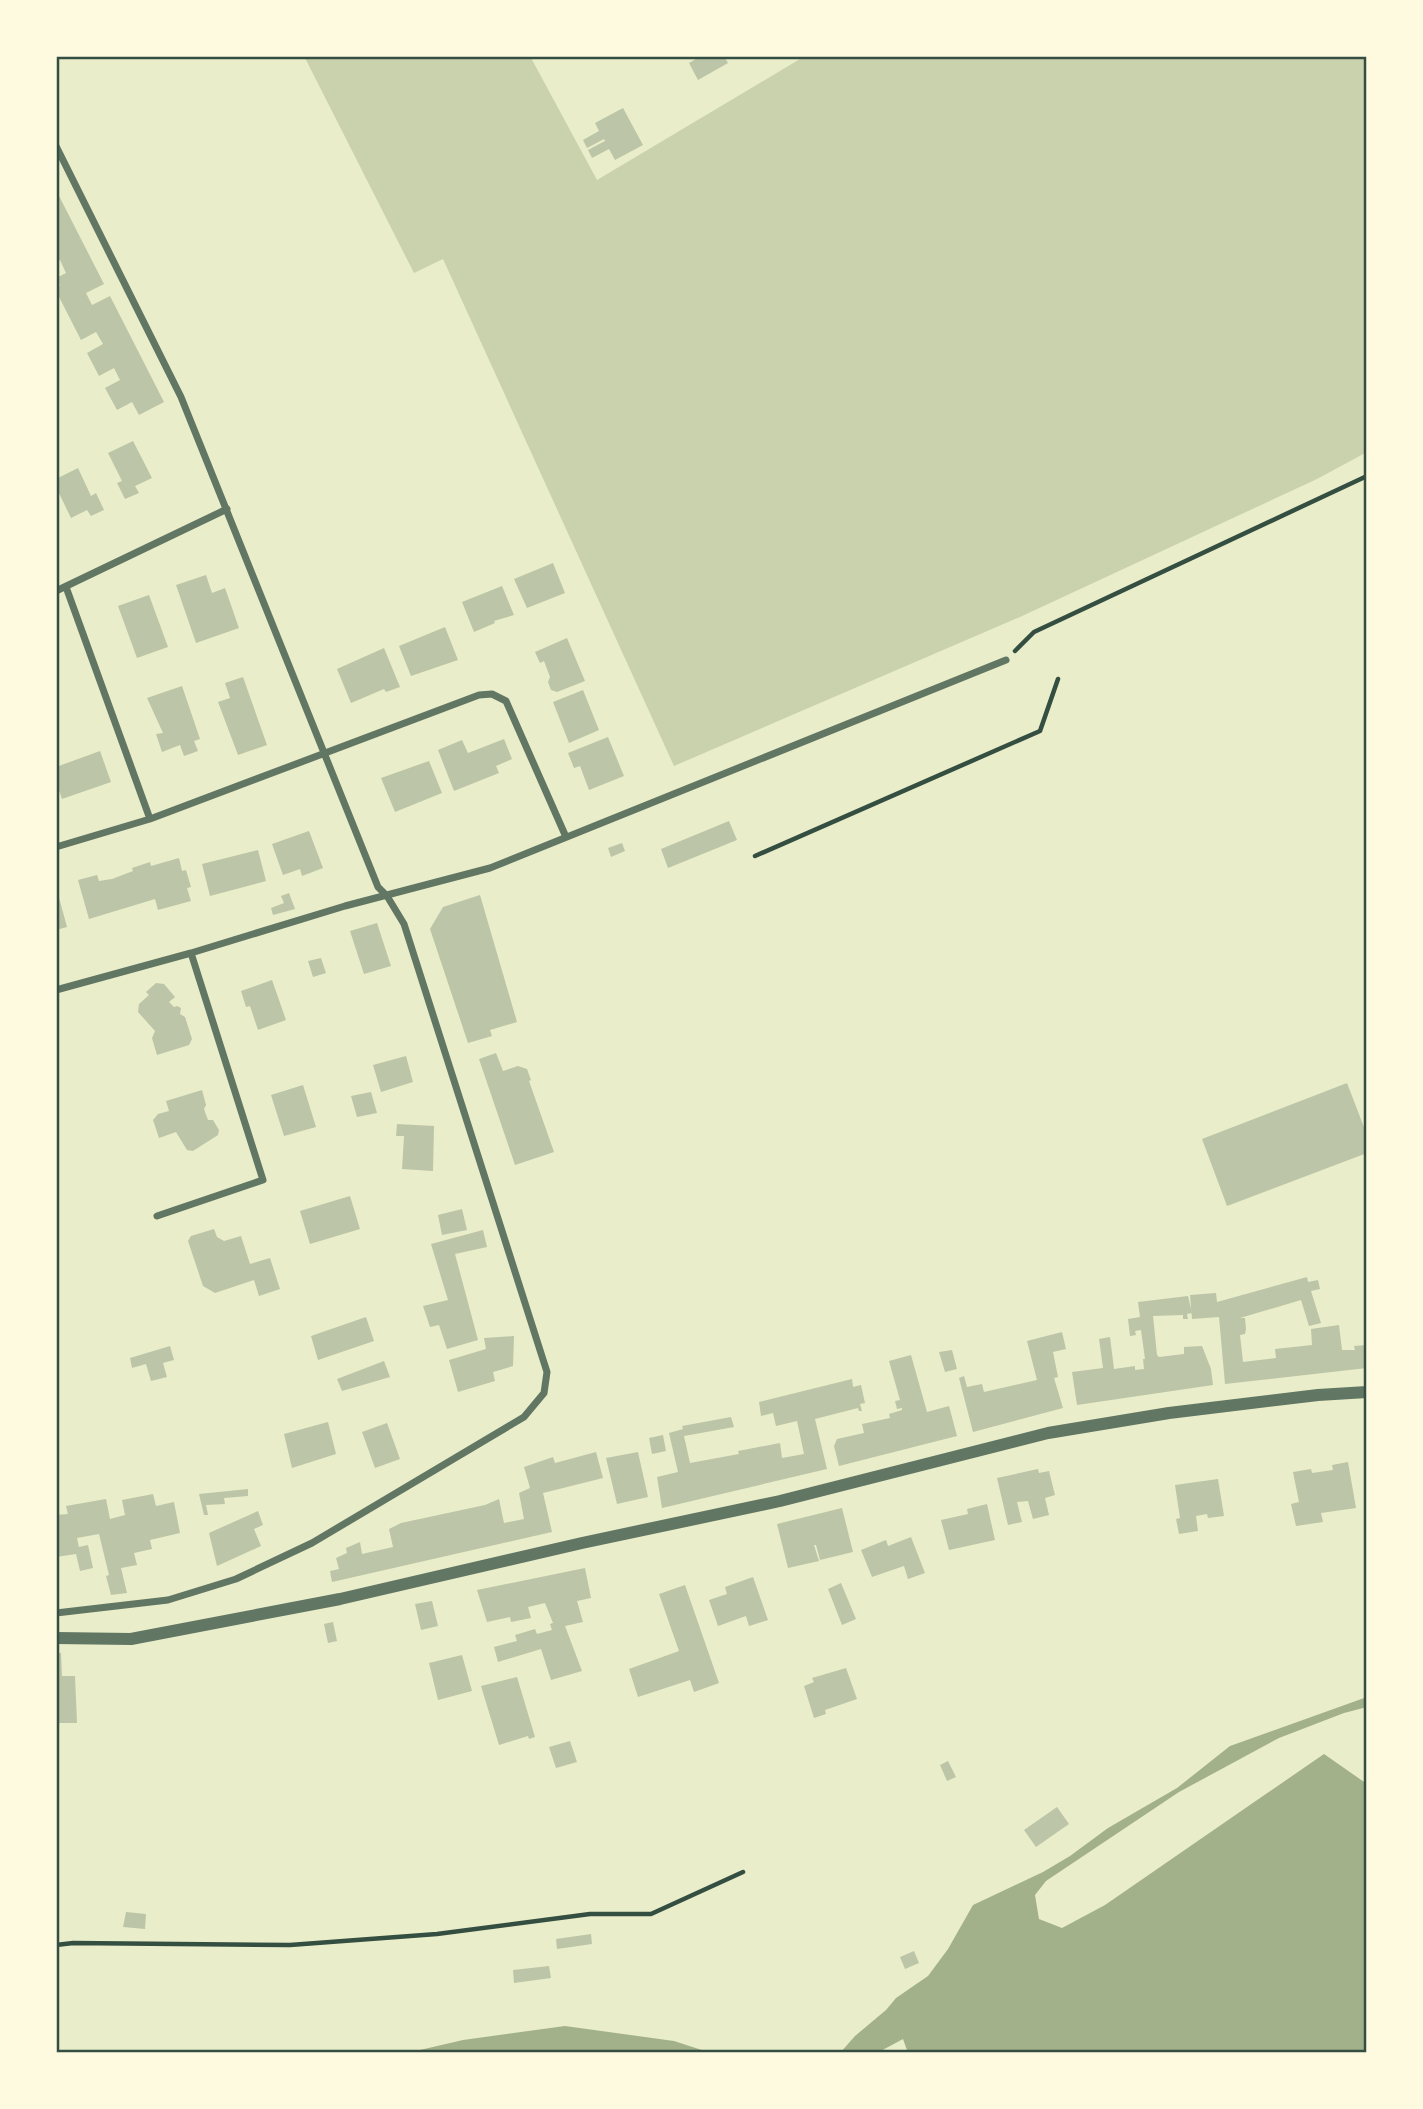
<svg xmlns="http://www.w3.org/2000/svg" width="1423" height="2109" viewBox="0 0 1423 2109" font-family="Lato,sans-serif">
  <rect width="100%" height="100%" fill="#e9edc9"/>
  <path fill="#cad2ad" d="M304,56H530L597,180L805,56H1367V452L1317,479L1020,617L674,766L443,259L414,273Z"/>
  <path fill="#a3b18a" d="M1367,1697V1707L1344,1713L1279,1738L1179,1792L1046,1881L1035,1895L1039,1919L1062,1928L1105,1905L1324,1754L1367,1784V2053H908L903,2039L877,2053H840L855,2036L886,2010L896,1998L928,1976L948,1949L973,1905L1043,1872L1070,1856L1108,1828L1177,1788L1230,1746Z
    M565,2026L674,2041L711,2053H407L463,2040Z"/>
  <path fill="#bcc5a7" d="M701,56H724L728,63L698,80L689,63Z
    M623,108L643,145L615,160L609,149L592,158L588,150L605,141L604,139L587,148L583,140L599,131L595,123Z
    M56,190L104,284L86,293L92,305L110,296L164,402L139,415L132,402L117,410L105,388L120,380L114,368L99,376L87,353L103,344L96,332L81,340L56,291V287L60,285L56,278L66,273L60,260L56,262Z
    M133,441L152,478L135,486L139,493L125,499L117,483L122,481L108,453Z
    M78,468L91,496L96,493L104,510L91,516L87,510L71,518L56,487V479Z
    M553,563L565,593L527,608L514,579Z
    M206,575L212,593L225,588L239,628L196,643L176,585Z
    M502,586L514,615L494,621L495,623L474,632L462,602Z
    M149,595L168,647L137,658L118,606Z
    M445,627L458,660L411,676L399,646Z
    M567,638L585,681L557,692L551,690L548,682L550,677L544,661L540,663L535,652Z
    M384,648L400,687L386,692L384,689L351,703L337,669Z
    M243,677L267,745L238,755L218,702L230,698L225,683Z
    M182,686L200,739L194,741L198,751L184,756L180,745L162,752L156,734L163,733L147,698Z
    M583,690L599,730L569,743L553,702Z
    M608,737L624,776L589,790L580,766L574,768L568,753Z
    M504,739L512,759L496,766L499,773L454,791L438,750L462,740L468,753Z
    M100,751L111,782L62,799L56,782V767Z
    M429,761L442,793L395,812L381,778Z
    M729,821L737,840L668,868L661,849Z
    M309,831L323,868L302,876L300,869L283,875L272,844Z
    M622,843L625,851L611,857L608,848Z
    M258,850L266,881L210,896L202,864Z
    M179,858L182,871L186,870L191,887L187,888L191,901L158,910L155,899L89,919L78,880L97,875L99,881L112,879L133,871L132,868L150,862L151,866Z
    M289,893L295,909L273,915L271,908L284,903L281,896Z
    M58,894L67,927L56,930V895Z
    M480,895L517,1022L490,1030L492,1036L468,1043L430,929L443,907Z
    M377,923L391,966L364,974L350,931Z
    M321,958L326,973L313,977L308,961Z
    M272,980L286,1020L258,1030L250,1006L246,1007L241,991Z
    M156,983L164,984L175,997L169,1002L174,1007L177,1006L181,1008L180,1014L185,1017L192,1039L189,1045L157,1055L152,1038L155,1031L138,1012L139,1004L149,995L146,992Z
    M496,1053L503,1071L518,1066L527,1069L531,1080L529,1081L554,1152L515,1165L479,1059Z
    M406,1056L413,1082L381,1092L373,1065Z
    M1347,1083L1367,1135V1153L1227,1206L1202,1139Z
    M303,1085L316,1127L284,1136L271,1095Z
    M202,1090L206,1105L204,1109L208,1120H213L219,1130L218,1135L193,1151L187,1150L176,1132L159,1138L153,1120L158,1114L169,1111L166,1101Z
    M371,1092L377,1113L357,1117L351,1096Z
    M397,1124L434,1126L433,1171L402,1169L404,1136H396Z
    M350,1196L360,1229L310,1244L300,1211Z
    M462,1209L467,1230L442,1235L438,1215Z
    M214,1229L217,1237L224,1241L241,1236L250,1264L270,1258L280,1289L259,1296L254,1280L215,1293L203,1286L188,1241L191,1236Z
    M483,1230L487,1247L455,1254L478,1340L447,1349L439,1325L430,1327L423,1306L448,1300L431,1244Z
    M1307,1277L1308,1282L1318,1280L1320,1289L1311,1291L1321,1323L1309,1326L1301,1300L1240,1318H1245L1246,1329L1245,1334L1240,1335L1243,1362L1276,1358L1275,1349L1312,1345L1311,1329L1339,1325L1342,1350H1355L1354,1346L1367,1345V1368L1225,1384L1219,1317L1192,1319L1190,1295L1216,1293L1217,1302Z
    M1188,1296L1192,1313L1187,1314L1188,1319H1183V1315L1153,1316L1157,1355L1159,1357L1184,1354V1347L1202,1346L1211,1369L1213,1385L1077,1405L1072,1372L1103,1368L1099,1339L1110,1337L1114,1369L1135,1366V1370L1144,1369L1143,1359H1145L1141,1330L1135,1331L1136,1335L1130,1336L1128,1319L1140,1317L1138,1302Z
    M366,1317L374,1341L318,1360L311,1336Z
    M1062,1332L1066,1349L1053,1352L1058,1377L1054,1378L1063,1408L973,1432L959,1378L964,1376L967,1387L982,1384L984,1392L1037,1380L1027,1341Z
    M514,1336L513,1366L493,1372L495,1381L458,1392L449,1360L486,1349L484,1338Z
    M170,1346L174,1360L163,1363L167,1377L151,1381L146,1364L132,1368L130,1358Z
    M952,1350L957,1369L945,1372L939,1352Z
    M911,1355L927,1412L949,1406L957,1436L839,1466L834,1446L837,1439L864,1433L862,1424L890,1418L889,1414L902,1410V1408L897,1409L895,1401L900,1400L889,1361Z
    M384,1361L390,1377L342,1391L337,1379Z
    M852,1379L853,1387L861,1385L865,1403L860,1404L862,1411H859L858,1408L815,1419L827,1469L662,1508L657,1477L678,1472L669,1433L683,1429L682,1426L731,1417L734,1427L684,1436L690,1463L739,1454L738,1451L780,1443L782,1458L804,1454L797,1421L776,1426L773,1413L761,1416L759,1402Z
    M328,1422L336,1454L292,1468L284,1434Z
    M387,1423L400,1459L375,1468L362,1432Z
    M663,1435L666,1451L652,1454L649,1438Z
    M596,1452L603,1478L543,1493L552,1532L332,1582L330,1571L339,1569L336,1558L347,1553L346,1548L360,1542L362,1554L393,1547L389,1529L401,1523L485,1505L499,1499L504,1523L524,1519L519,1493L530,1488L524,1467L553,1457L555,1463Z
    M638,1452L648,1497L617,1504L606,1458Z
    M1348,1462L1356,1508L1321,1513L1323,1522L1296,1526L1291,1504L1299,1502L1293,1472L1311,1469L1312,1473L1333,1470L1332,1465Z
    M1038,1469L1039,1473L1049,1471L1055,1495L1045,1498L1049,1515L1033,1519L1028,1501L1017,1502L1022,1522L1008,1525L997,1478Z
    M1218,1479L1224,1516L1208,1518L1207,1514L1196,1516L1198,1531L1179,1534L1176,1519L1180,1518L1175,1485Z
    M248,1489V1496L224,1498L225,1504L206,1505L208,1515H204L199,1494Z
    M153,1494L156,1506L174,1502L180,1533L150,1540L152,1549L134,1553L137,1565L121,1568L127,1593L111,1595L106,1576L109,1575L99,1534L77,1538L79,1547L88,1545L93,1568L80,1571L76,1554L56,1557V1515L68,1514L66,1506L106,1499L110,1519L125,1515L122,1500Z
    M987,1504L995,1540L949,1550L941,1520L968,1514L967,1509Z
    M842,1508L853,1552L820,1560L816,1545H814L819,1561L788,1568L777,1524Z
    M258,1511L263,1525L254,1529L261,1546L217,1566L209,1533Z
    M911,1537L925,1573L908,1579L904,1566L872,1577L861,1550L886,1540L888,1546Z
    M585,1568L591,1598L577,1601L583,1622L565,1626L582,1671L551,1680L541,1649L498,1662L494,1647L517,1641L515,1635L535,1629L537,1634L552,1630L550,1624L553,1623L545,1603L528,1607L531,1618L511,1622L510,1617L487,1622L477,1590Z
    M753,1577L768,1620L749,1626L746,1616L718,1626L709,1600L727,1594L725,1587Z
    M841,1583L856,1619L842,1625L828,1589Z
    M685,1585L719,1683L694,1692L690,1680L638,1697L629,1669L679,1651L659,1594Z
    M432,1601L438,1626L421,1630L415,1604Z
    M333,1622L337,1641L328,1643L324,1624Z
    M56,1653H61L62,1676H75L77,1723H56Z
    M462,1655L472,1691L438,1700L429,1663Z
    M846,1668L857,1699L825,1710L826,1714L814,1718L804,1686L814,1682L812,1678Z
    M517,1677L535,1737L529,1739L528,1736L499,1745L481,1686Z
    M570,1741L577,1762L556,1768L549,1747Z
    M948,1761L956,1777L947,1781L940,1765Z
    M1057,1807L1069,1824L1036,1847L1024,1830Z
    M126,1912L146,1914L145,1929L123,1927Z
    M591,1934L592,1944L557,1949L556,1939Z
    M914,1951L919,1963L905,1969L900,1957Z
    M549,1966L551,1978L514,1983L513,1970Z"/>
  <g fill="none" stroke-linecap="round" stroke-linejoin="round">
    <path stroke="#344e41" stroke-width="4.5" d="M1015,651L1034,632L1367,476
      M755,856L1040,731L1058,679
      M56,1945L73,1943L290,1945L437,1934L590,1914H651L743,1872"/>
    <path stroke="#617663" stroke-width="7" d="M56,146L181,397L378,887L387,896L404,924L547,1372L544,1393L524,1417L312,1543L236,1579L168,1600L56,1613
      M66,587L150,819
      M56,591L227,509
      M56,847L150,819L479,695L492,694L506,701L566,837
      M56,990L191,953L345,906L490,868L1006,660
      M157,1216L263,1180L191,953"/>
    <path stroke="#617663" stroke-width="12" d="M56,1638L131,1639L340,1599L582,1543L780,1501L1048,1433L1169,1413L1318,1395L1367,1392"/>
  </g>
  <rect width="1423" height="2109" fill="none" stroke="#fefae0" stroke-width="116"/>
  <rect x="58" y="58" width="1307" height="1993" fill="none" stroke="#344e41" stroke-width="2.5"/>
</svg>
